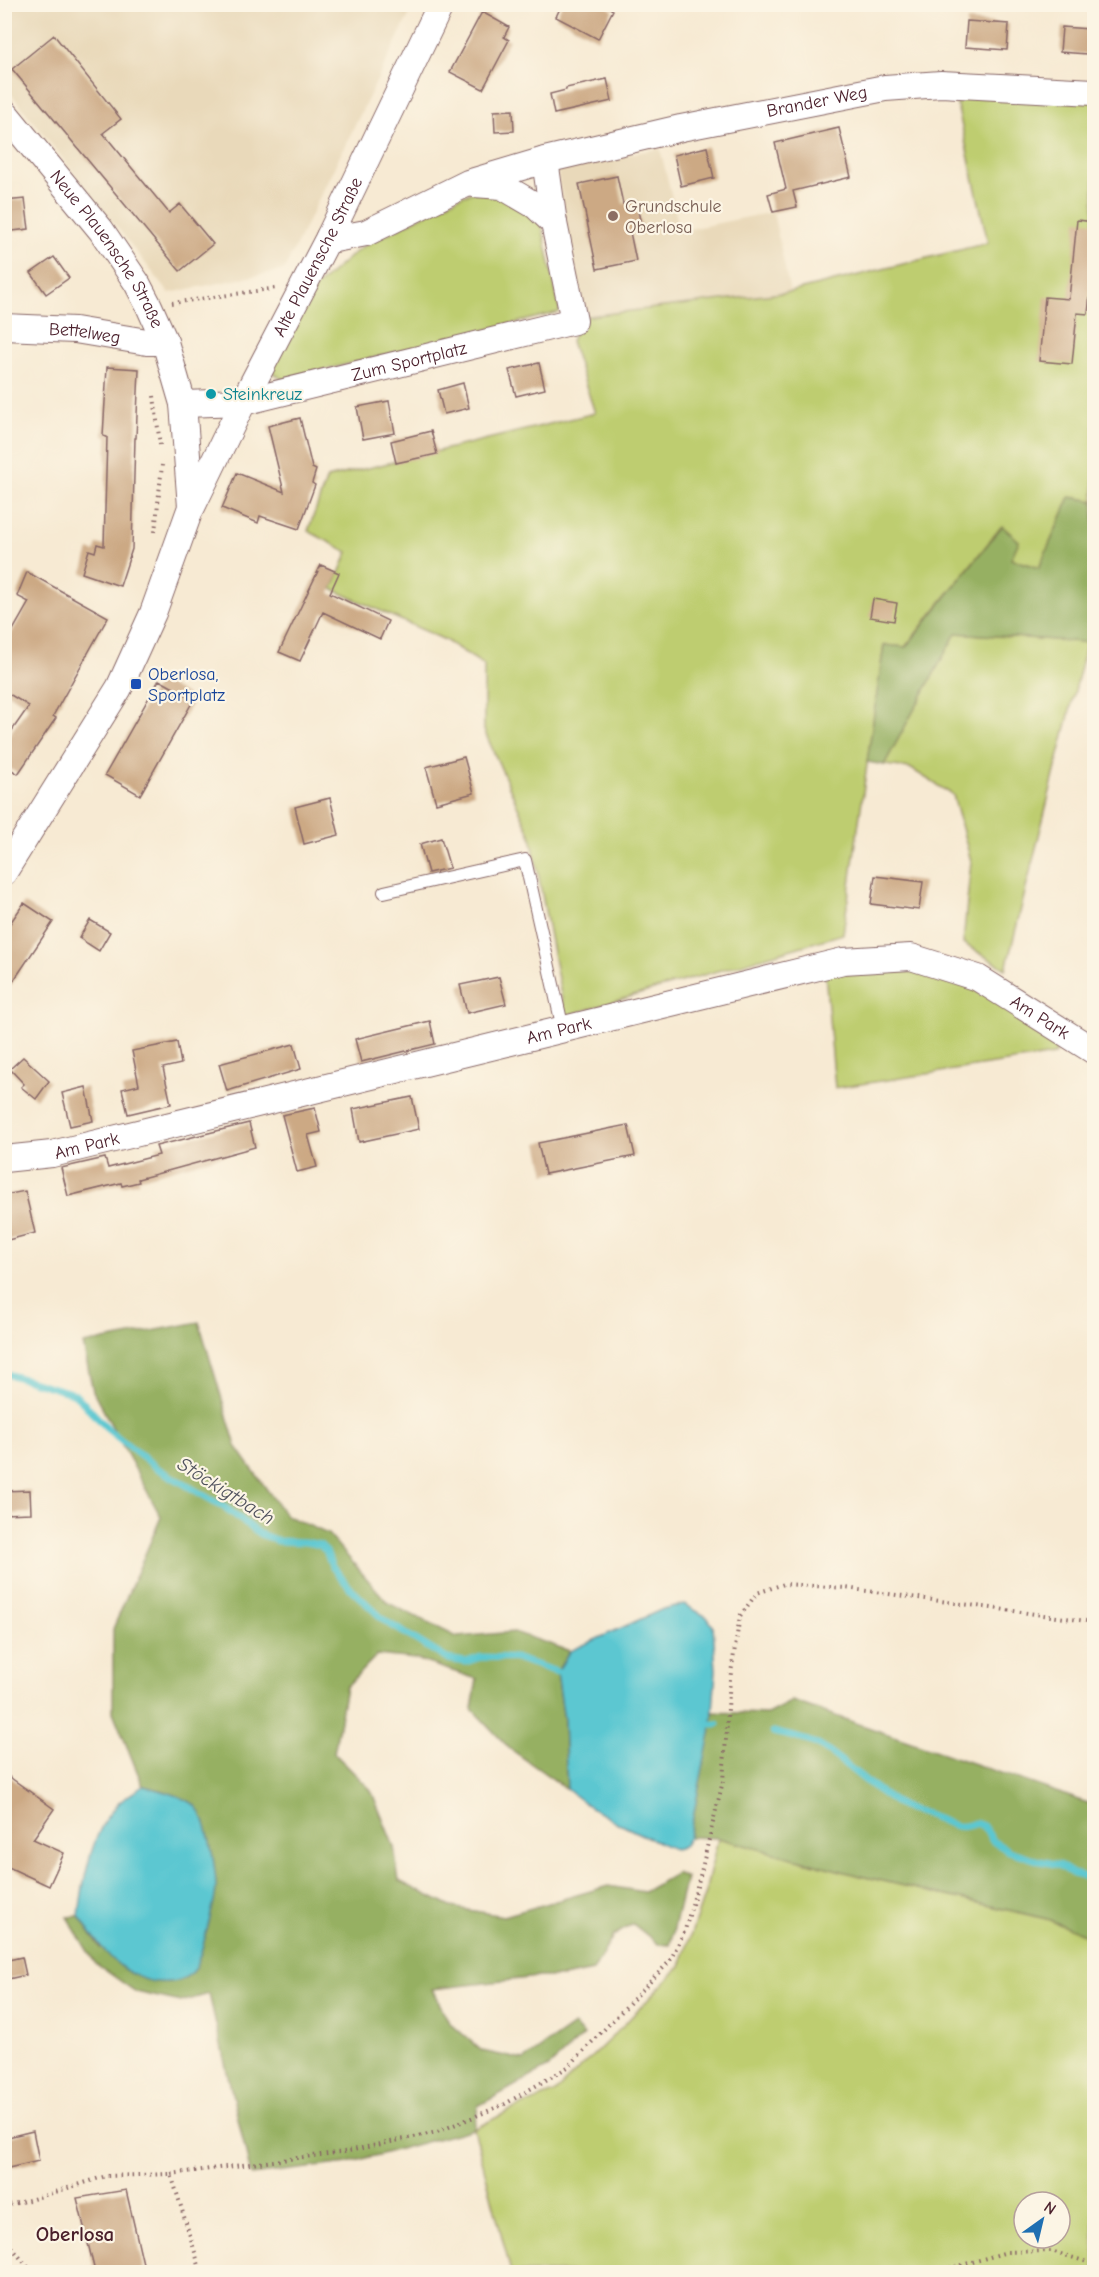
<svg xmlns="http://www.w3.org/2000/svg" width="1099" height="2277" viewBox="0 0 1099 2277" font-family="'Comic Neue',sans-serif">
  <rect width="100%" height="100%" fill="#fcf5e5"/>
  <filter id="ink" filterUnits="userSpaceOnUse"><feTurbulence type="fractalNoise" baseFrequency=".0167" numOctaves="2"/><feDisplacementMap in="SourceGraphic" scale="12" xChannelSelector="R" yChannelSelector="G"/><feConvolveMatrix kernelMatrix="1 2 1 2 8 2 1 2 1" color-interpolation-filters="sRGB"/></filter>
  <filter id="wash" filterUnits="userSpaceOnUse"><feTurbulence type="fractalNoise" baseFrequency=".008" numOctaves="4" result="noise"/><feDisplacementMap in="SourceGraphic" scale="24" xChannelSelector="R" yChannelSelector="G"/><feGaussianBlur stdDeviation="1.35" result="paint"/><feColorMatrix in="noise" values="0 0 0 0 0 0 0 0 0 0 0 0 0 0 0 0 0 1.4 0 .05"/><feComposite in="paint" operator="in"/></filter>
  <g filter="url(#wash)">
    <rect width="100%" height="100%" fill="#f7ead3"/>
    <path fill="#e9d9ba" d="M5,5H414L284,270L169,293L5,86Z
      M660,148L680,231L773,212L790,292L581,317L557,170Z"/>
    <path fill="#becd6f" stroke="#84764d" stroke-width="1.5" fill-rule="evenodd" d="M955,96L1094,100V501L1070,497L1039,568L1011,559L1018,541L1001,527L905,647L884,645L843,934L565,1016L531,836L484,730V665L445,640L332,589L348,552L308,531L327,478L595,413L571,341L581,317L790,292L988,243Z
      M483,190L521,204L542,225L560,312L283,380L271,371L310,292L360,248L463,195Z
      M956,633L1087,642L1006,969L963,943L971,861L953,795L910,768L884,765Z
      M906,963L992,997L1063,1040L1054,1055L835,1088L825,972Z
      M718,1838L853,1874L1047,1919L1094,1938V2272H511L474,2129L513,2109L554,2093L614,2035L680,1966L705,1893ZM1024,2202H1060V2238H1024Z"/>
    <path fill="#96b062" stroke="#706846" stroke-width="1.5" d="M1070,497L1094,501V643L956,633L884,765L867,762L884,645L906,647L1002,526L1019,541L1011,559L1039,568Z
      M199,1322L236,1446L285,1515L328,1534L388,1603L457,1637L514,1632L570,1651L557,1672L564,1720L567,1789L509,1748L472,1709L477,1679L415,1659L377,1655L346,1687L334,1753L371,1790L394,1847L399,1881L451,1907L504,1916L608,1886L644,1892L677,1873L686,1878L670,1945L658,1944L633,1924L613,1936L593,1971L563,1977H537L432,1989L449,2022L482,2051L524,2060L574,2025L584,2035L549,2067L478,2106L474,2129L348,2163L251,2175L209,1994L181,2002L136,1992L95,1963L67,1917L79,1916L100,1948L164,1791L143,1786L113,1712V1629L161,1517L93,1391L83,1344Z
      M792,1701L1094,1805V1938L1047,1919L853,1874L718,1838L689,1837L712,1712L767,1714Z"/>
    <path fill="#5bc7d1" stroke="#52737e" stroke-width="1.5" d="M684,1604L707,1617L713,1626L716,1670L712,1724L689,1837L684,1845L676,1850C638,1833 598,1817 567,1789L564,1720L557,1672L570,1651L663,1609Z
      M143,1786C160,1790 181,1795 195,1805C208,1816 216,1870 216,1888C216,1897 200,1961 195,1968C188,1978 181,1981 169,1982C126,1986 100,1947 79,1916C83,1880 92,1827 120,1802C127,1796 136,1791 143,1786Z"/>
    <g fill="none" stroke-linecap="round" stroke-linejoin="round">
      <path stroke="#5bc7d1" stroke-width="7" d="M4,1373L75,1394L110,1431L157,1468L227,1509L260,1534L278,1541L305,1542L320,1545L326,1551L332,1566L351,1589L385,1621L447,1659L466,1662L481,1657L515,1658L557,1672
        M712,1724H717
        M773,1732C788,1736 804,1738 818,1745C847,1762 871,1789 901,1806C910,1811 918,1810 927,1814C944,1821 957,1832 975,1823L983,1826L994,1842L1009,1851L1040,1861L1059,1865L1073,1874L1094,1879"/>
    </g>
    <g id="blocks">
      <path fill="#cca984" d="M562,4H603L613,10L598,39L556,17Z
        M482,12L509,27L504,37L509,40L483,89L450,72Z
        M967,21L1009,24L1007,50L965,47Z
        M1062,27L1089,29L1087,54L1060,52Z
        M54,35L121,119L103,133L169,213L180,204L213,244L180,271L12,69Z
        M607,79L612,101L554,114L550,94L566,90V88Z
        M513,110L514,131L495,132L494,111Z
        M839,128L851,177L793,191L797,207L773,212L768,194L786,189L775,143Z
        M707,147L714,178L681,186L674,155Z
        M617,176L623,204L636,201L642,229L630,232L636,261L597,269L579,184Z
        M25,199L29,229L4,232V201Z
        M1077,220L1095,222V244L1088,314L1077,313L1072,364L1039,361L1045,297L1069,299Z
        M54,257L69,278L46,294L31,273Z
        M539,363L545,389L516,396L509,370Z
        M107,367L139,369L136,438H135L132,549L120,586L82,573L89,550L95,552L97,544L104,546L107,437L103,436Z
        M463,383L469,408L444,414L438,390Z
        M389,401L395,433L363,439L357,407Z
        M300,418L312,468L316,470L312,483L315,485L299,529L260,516L258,523L222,508L237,473L284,492L268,426Z
        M431,431L437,454L396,463L391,441Z
        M321,565L339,573L330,593L388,621L380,639L323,612L300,661L279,652Z
        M27,572L108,617L53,716L56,718L18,774L4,765V742L29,706L4,691V646L29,602L17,596Z
        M873,599L897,603L894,621L870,617Z
        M159,680L194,699L140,795L105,775Z
        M464,757L474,793L436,803L426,767Z
        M330,798L339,835L304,844L295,807Z
        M441,838L450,868L428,873L420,844Z
        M875,876L923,882L919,910L871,904Z
        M24,903L53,922L4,995V932Z
        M90,920L110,932L99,951L79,938Z
        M499,977L506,1004L467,1013L460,985Z
        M430,1021L435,1044L361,1062L355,1039Z
        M177,1042L181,1064L163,1068L171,1104L128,1114L122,1089L139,1085L132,1051Z
        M294,1044L301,1069L227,1091L219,1064Z
        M23,1057L49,1081L36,1099L21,1087L24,1084L10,1069Z
        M86,1087L93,1121L70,1126L62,1093Z
        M412,1097L419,1129L359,1142L353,1109Z
        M315,1108L321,1132L308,1135L317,1167L297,1172L282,1115Z
        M249,1123L255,1147L138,1179L139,1182L122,1186L121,1183L68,1196L61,1168L105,1158L108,1168L159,1155L156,1146Z
        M628,1125L635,1156L545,1174L538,1143Z
        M25,1191L35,1233L4,1241V1195Z
        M30,1490L31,1513L4,1514V1491Z
        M4,1773L54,1809L33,1839L64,1853L49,1886L4,1865Z
        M22,1957L26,1975L4,1980V1961Z
        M33,2131L39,2161L4,2169V2138Z
        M126,2190L145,2272H95L77,2198Z"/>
    </g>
  </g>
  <g filter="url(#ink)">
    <use href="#blocks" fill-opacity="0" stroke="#876666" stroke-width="1.5"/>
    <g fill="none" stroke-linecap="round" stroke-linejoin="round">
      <g stroke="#876666" stroke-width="14">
        <path id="lane" d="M384,892L525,860L563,1029"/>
      </g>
      <g stroke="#876666" stroke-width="28">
        <g id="street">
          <path id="s1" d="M4,112L101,230L137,283L149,306L165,342L183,404L191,507L153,613L119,688L4,872"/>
          <path d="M474,184L502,186L536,206L554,223"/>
          <path id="s2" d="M329,237L335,239L366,233L468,183L545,160L681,128L885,88L941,84L1094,92"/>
          <path id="s3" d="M4,327L75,330L147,342H165"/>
          <path id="s4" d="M183,404L243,402L574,321L554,223L545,160"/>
          <path id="s5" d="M192,507L243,402L329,237L441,4"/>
          <path id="s6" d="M4,1159L52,1154L843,961L911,957L978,978L1094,1051"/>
        </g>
      </g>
      <path stroke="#876666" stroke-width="4" stroke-dasharray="1.5 4.5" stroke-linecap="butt" d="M172,303L277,288
        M154,396L160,445
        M155,532L162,465
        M171,2174L344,2152L437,2132L505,2104L568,2067L670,1961L685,1930L701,1872L723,1781L730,1679L740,1616L757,1593L784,1584L845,1588L1094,1622
        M4,2206L33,2199L106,2176L171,2174L201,2272
        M4,2238L32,2272
        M938,2272L1007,2252L1051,2251L1094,2264"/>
      <use href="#lane" stroke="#fff" stroke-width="12"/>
      <use href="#street" stroke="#fff" stroke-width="26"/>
    </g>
  </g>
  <circle fill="#8d6e63" stroke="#fcf5e5" stroke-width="2" cx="613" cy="216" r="6"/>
  <circle fill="#0f9aa8" stroke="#fcf5e5" stroke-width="2" cx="211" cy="394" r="6"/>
  <rect fill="#1a4fb4" stroke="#fcf5e5" stroke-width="2" x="130" y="678" width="12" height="12" rx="3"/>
  <g text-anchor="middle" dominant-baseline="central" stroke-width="4.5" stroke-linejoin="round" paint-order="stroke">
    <g font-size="18" fill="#4a1f2b" stroke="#fcf5e5">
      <text stroke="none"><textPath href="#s2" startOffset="510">Brander Weg</textPath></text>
      <text stroke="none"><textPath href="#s1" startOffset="172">Neue Plauensche Straße</textPath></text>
      <text stroke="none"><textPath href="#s5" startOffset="280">Alte Plauensche Straße</textPath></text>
      <text stroke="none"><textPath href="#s3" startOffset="81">Bettelweg</textPath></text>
      <text stroke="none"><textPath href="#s4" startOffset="231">Zum Sportplatz</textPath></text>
      <text stroke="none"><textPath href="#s6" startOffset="1074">Am Park</textPath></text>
      <text stroke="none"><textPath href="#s6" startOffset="570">Am Park</textPath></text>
      <text stroke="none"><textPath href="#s6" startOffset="84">Am Park</textPath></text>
    </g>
    <g font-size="18" fill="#785e54" stroke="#fcf5e5" text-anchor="start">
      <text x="625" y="206">Grundschule<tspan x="625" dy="21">Oberlosa</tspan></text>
    </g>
    <g font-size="18" fill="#0d838f" stroke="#fcf5e5" text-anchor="start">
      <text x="223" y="394">Steinkreuz</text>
    </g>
    <g font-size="18" fill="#164399" stroke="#fcf5e5" text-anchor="start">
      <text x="148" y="674">Oberlosa,<tspan x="148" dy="21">Sportplatz</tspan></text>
    </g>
    <g font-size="20" font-style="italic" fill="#4f515d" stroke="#fcf5e5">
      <text transform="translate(226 1491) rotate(32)">Stöckigtbach</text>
    </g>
    <g font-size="21" font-weight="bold" fill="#4a1f2b" stroke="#fcf5e5">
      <text x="75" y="2234">Oberlosa</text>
    </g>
  </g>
  <rect width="1099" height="2277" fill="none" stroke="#fcf5e5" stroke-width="24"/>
  <g transform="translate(1042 2220) rotate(34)"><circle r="28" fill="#fcf5e5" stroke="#b59f9b" stroke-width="1.5"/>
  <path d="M0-4.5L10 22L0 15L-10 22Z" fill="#1f6fb2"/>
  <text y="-9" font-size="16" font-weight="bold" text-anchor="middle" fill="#4a1f2b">N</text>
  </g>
</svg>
